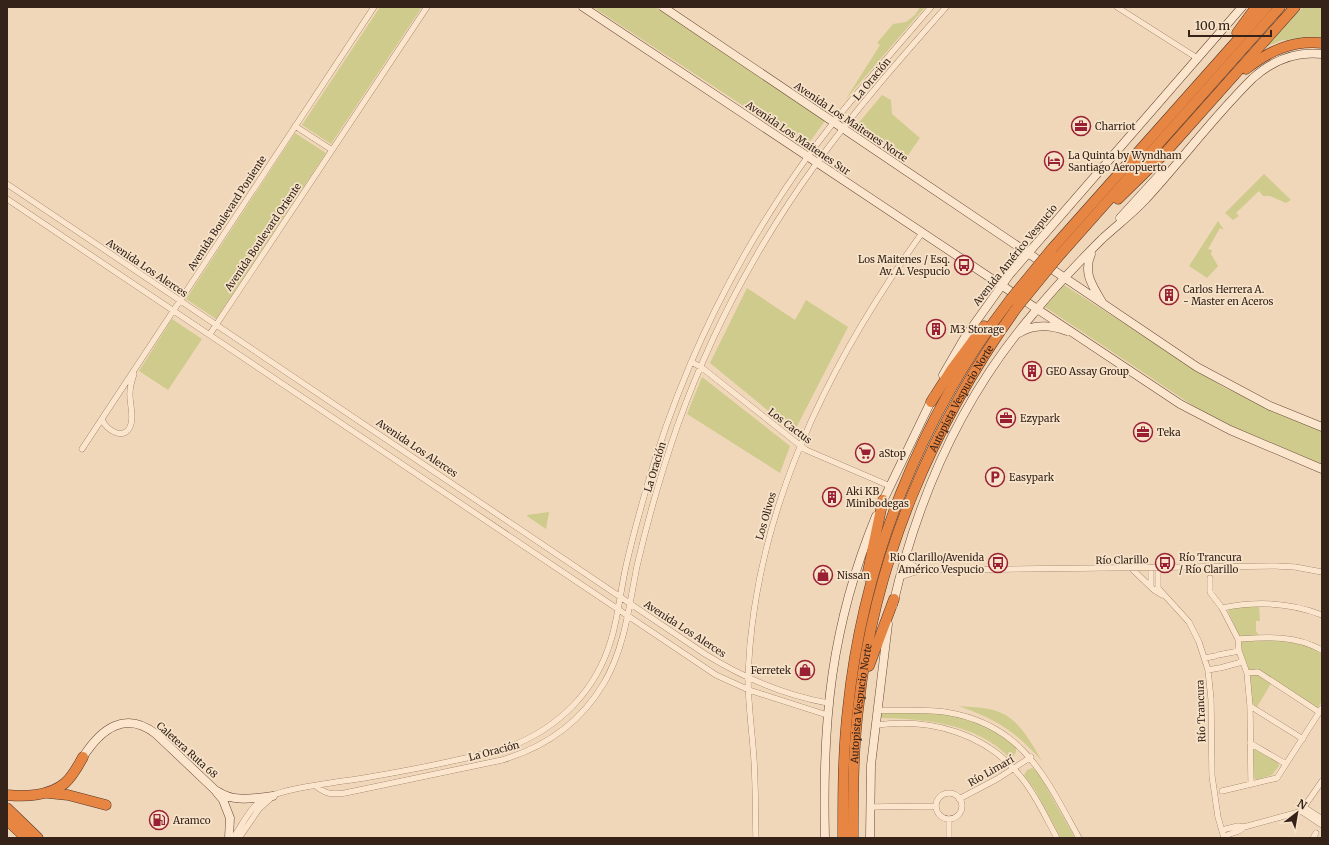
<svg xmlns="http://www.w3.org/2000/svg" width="1329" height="845" viewBox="0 0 1329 845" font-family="Merriweather,serif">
  <rect width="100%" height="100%" fill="#f0d7b9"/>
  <path fill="#cecb8d" d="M380,7H422L331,144L302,125Z
    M593,7H655L825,121L806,147Z
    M920,7H925L846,99L880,45L877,43L893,24L906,22L915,15Z
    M1303,7H1322V38L1283,40L1266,47Z
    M882,95L891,100L892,114L920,138L906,158L856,126Z
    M295,133L326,153L216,319L186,299Z
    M1264,174L1291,200L1286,203L1270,196H1263L1259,191L1236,213L1239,216L1233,220L1225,213Z
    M1218,221L1224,230L1220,228L1208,249L1212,250L1211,254L1218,266L1207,278L1189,266Z
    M1064,285L1225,388L1322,430V464L1210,417L1045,307Z
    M747,288L795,320L806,300L848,327L794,432L710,363Z
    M172,319L202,339L168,390L139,371Z
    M702,377L790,446L780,473L687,414Z
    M549,512L546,529L527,516V515Z
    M1259,606L1260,621H1256V631L1261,638L1308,645L1322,654V701L1317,709L1273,680L1257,707L1250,701L1242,658L1241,640L1228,611L1230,607Z
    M959,706C970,707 982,707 993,710C1018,716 1030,741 1042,761C1014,730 997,720 959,706Z
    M881,712C919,712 963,710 996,731C1003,735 1009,741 1016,746V752L1013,757H1009C975,723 925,719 881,718Z
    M1252,749H1255L1278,763L1279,766L1272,775L1256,780L1251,774Z
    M1032,768L1037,771L1075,838H1061L1035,790L1024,775L1027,770Z"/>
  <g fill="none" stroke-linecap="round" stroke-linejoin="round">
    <g stroke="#876753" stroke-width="6">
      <path id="street" d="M1117,7L1197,58
        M295,126L332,150
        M7,184L705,654C742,677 784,695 828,703
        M7,199L716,675L749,690L827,715
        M210,334L427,7
        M691,362L701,367L806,450L890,486
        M102,419C106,431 126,442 131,424C134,414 129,402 130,392C130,386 132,380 134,374
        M82,449L374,7
        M905,557L910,564L922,570
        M1158,568V588L1189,622L1199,642L1208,670L1211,699L1212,776L1218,817L1224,838
        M1132,569L1154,590L1162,595
        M900,577L922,570L1276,566L1295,567L1322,572
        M1210,578V592L1222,608L1238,639L1239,651L1247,673L1250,706L1251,784
        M1151,587V568
        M1222,608C1256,601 1289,602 1322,615
        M1238,639C1268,637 1295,635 1322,650
        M1218,655L1239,651
        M1205,658L1215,656
        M1220,668L1242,662
        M1208,670L1219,668
        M1247,673L1258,672L1319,712
        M1250,706L1303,739
        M877,710C900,711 923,709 945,712C1023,724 1045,777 1079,838
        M876,725C931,718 986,733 1021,777C1036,795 1046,818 1057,838
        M1250,743L1286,764
        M316,786C325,794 333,795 345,793L502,760C546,747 581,722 604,683C625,647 629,606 637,566C648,519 661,473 677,427C710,334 758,244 816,164C856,109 901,58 946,7
        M1222,791L1277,778L1322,708
        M936 806a13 13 0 1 1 26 0a13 13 0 1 1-26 0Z
        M959,799L997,779L1031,757
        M870,807L936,806
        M1304,807L1322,819
        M1301,811L1322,825
        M949,819V838
        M1222,830L1238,826L1244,827
        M1224,836L1239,831L1244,827L1299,812L1304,807L1322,781
        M233,838C241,827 249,809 260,801C279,788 339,782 364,778C411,770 464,760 509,747C559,728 596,691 611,640C618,618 620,594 625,571C631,542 639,514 647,486C681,368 736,256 808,156C846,104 889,56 931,7
        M239,838L259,809L270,799
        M756,838C755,808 756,777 753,747C751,723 748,700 748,676C754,512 828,364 922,233
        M1313,838L1316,833"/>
    </g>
    <g stroke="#684837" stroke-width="9">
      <path id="secondary" d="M583,7L1180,404L1230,430L1322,469
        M663,7L1197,367L1270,406L1322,427
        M1120,218L1162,172
        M1091,254C1083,273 1092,285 1102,302
        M1019,333C1035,323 1051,325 1067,331
        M943,375L965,337L1010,274L1242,7
        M881,505L933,397
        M893,605C917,499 962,397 1033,314C1054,288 1078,263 1102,239C1116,226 1132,214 1145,200C1182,160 1214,116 1253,78C1273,60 1295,51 1322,54
        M83,757C101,729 125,710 156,734L214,789L223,800L230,818L229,838
        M217,791C235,803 253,798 273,796
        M825,838C822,720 831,626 876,516
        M870,838L871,765L888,624"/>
    </g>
    <g stroke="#543628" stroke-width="11">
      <g id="highway">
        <path d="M1237,33L1256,7"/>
        <path d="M1246,69C1269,51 1292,40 1322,43"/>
        <path d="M1118,199L1164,154L1295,7"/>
        <path d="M1051,250L1267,7"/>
        <path d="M1058,257L1280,7"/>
        <path d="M931,402L952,369L984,326"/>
        <path d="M867,576L883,500"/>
        <path d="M869,666L894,599"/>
        <path d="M48,793L68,795L106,805"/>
        <path d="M7,795C25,797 50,796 65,783C73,776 78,766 83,757"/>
        <path d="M7,808L38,838"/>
        <path d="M7,820L26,838"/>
        <path d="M843,838C843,795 843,751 848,708C863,562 920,417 1010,300"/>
        <path id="s1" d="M853,838C853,793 853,747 859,702C875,559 933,423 1018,306"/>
      </g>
    </g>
    <use href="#street" stroke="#fbe6cd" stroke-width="5.5"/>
    <use href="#secondary" stroke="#fbe6cd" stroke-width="8"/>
    <use href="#highway" stroke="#e78542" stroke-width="10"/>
    <g stroke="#543628" stroke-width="11" stroke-linecap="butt">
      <path id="highway-bridge" d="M1010,300L1051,250
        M1018,306L1058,257"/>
    </g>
    <use href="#highway-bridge" stroke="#e78542" stroke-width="10"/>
  </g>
  <defs>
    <g id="office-ring" transform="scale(1)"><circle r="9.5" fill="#f7e3c9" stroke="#992034" stroke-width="1.5"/><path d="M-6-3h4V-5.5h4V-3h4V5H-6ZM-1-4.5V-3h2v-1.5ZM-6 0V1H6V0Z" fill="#992034"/></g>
    <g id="hotel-ring" transform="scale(1)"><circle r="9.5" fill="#f7e3c9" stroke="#992034" stroke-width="1.5"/><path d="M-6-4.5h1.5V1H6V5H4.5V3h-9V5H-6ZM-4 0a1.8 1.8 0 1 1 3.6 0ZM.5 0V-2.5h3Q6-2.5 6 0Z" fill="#992034"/></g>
    <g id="bus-ring" transform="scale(1)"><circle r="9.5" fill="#f7e3c9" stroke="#992034" stroke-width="1.5"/><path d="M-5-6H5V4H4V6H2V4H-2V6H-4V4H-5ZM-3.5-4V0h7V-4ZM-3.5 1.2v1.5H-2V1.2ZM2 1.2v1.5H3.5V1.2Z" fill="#992034"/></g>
    <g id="building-ring" transform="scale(1)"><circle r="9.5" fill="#f7e3c9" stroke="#992034" stroke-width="1.5"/><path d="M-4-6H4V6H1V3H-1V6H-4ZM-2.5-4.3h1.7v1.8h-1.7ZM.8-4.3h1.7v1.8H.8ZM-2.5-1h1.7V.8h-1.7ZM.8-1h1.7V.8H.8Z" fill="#992034"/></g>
    <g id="supermarket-ring" transform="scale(1)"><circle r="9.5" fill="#f7e3c9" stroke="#992034" stroke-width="1.5"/><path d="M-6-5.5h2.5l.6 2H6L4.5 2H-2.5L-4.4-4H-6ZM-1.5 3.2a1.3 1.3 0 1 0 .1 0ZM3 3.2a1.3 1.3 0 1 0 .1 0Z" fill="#992034"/></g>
    <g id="parking-ring" transform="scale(1)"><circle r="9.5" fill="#f7e3c9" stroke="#992034" stroke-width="1.5"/><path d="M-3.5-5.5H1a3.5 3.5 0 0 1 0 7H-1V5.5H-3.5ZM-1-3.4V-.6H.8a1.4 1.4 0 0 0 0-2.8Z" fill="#992034"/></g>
    <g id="shop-ring" transform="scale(1)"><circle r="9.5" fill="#f7e3c9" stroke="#992034" stroke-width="1.5"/><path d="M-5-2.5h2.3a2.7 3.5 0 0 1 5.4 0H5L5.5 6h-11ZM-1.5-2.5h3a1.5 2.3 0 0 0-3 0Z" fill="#992034"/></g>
    <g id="fuel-ring" transform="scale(1)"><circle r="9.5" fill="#f7e3c9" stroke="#992034" stroke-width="1.5"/><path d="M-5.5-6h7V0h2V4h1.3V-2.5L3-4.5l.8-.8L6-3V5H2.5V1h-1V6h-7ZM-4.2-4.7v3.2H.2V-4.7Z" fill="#992034"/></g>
  </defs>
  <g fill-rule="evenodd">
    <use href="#office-ring" x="1081" y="126"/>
    <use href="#hotel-ring" x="1054" y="161"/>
    <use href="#bus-ring" x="964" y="265"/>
    <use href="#building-ring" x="1169" y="295"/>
    <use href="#building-ring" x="936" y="329"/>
    <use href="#building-ring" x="1032" y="371"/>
    <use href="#office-ring" x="1006" y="418"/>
    <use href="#office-ring" x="1143" y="432"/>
    <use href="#supermarket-ring" x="865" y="453"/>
    <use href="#parking-ring" x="995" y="477"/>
    <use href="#building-ring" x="832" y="497"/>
    <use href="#bus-ring" x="998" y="563"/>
    <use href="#bus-ring" x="1165" y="563"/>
    <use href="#shop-ring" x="823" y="575"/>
    <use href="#shop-ring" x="805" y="670"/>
    <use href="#fuel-ring" x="159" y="820"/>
  </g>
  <g text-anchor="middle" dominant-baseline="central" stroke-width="3.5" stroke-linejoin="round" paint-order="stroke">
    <g font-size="10" fill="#352219" stroke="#f7e3c9">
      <text transform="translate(872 79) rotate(-50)">La Oración</text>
      <text transform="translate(851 122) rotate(34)">Avenida Los Maitenes Norte</text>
      <text transform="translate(798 138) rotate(34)">Avenida Los Maitenes Sur</text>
      <text transform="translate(227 213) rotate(-57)">Avenida Boulevard Poniente</text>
      <text transform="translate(263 237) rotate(-56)">Avenida Boulevard Oriente</text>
      <text transform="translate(1015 255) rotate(-51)">Avenida Américo Vespucio</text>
      <text transform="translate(147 268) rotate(34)">Avenida Los Alerces</text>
      <text stroke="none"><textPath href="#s1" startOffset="459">Autopista Vespucio Norte</textPath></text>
      <text transform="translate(790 426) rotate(37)">Los Cactus</text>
      <text transform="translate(417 448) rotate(34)">Avenida Los Alerces</text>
      <text transform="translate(655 467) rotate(-73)">La Oración</text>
      <text transform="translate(766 516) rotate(-74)">Los Olivos</text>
      <text transform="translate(1122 560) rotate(-1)">Río Clarillo</text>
      <text transform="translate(685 629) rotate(33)">Avenida Los Alerces</text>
      <text stroke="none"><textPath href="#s1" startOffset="135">Autopista Vespucio Norte</textPath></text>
      <text transform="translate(1201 711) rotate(-92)">Río Trancura</text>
      <text transform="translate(187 750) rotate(42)">Caletera Ruta 68</text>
      <text transform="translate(494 751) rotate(-15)">La Oración</text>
      <text transform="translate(991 771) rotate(-30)">Río Limarí</text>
    </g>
    <g font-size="10" fill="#352219" stroke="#f7e3c9" text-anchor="start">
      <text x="1095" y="126">Charriot</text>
      <text x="1068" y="155">La Quinta by Wyndham<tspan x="1068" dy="12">Santiago Aeropuerto</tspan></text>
      <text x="950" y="259" text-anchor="end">Los Maitenes / Esq.<tspan x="950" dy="12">Av. A. Vespucio</tspan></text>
      <text x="1183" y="289">Carlos Herrera A.<tspan x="1183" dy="12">- Master en Aceros</tspan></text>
      <text x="950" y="329">M3 Storage</text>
      <text x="1046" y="371">GEO Assay Group</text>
      <text x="1020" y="418">Ezypark</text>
      <text x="1157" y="432">Teka</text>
      <text x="879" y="453">aStop</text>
      <text x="1009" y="477">Easypark</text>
      <text x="846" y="491">Aki KB<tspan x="846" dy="12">Minibodegas</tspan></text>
      <text x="984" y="557" text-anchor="end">Rio Clarillo/Avenida<tspan x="984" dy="12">Américo Vespucio</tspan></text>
      <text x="1179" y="557">Río Trancura<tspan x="1179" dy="12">/ Río Clarillo</tspan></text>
      <text x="837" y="575">Nissan</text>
      <text x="791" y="670" text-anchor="end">Ferretek</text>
      <text x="173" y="820">Aramco</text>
    </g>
  </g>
  <rect width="1329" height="845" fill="none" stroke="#352219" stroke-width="16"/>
  <g transform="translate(1297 813) rotate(31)" stroke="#f7e3c9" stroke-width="3" paint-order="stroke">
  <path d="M0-3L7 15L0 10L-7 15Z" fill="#352219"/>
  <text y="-6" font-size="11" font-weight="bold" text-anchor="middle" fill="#352219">N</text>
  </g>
  <path d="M1189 30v6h82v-6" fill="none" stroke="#352219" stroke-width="2"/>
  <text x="1195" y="30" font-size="12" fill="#352219" stroke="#f7e3c9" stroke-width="3" paint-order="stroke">100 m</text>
</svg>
